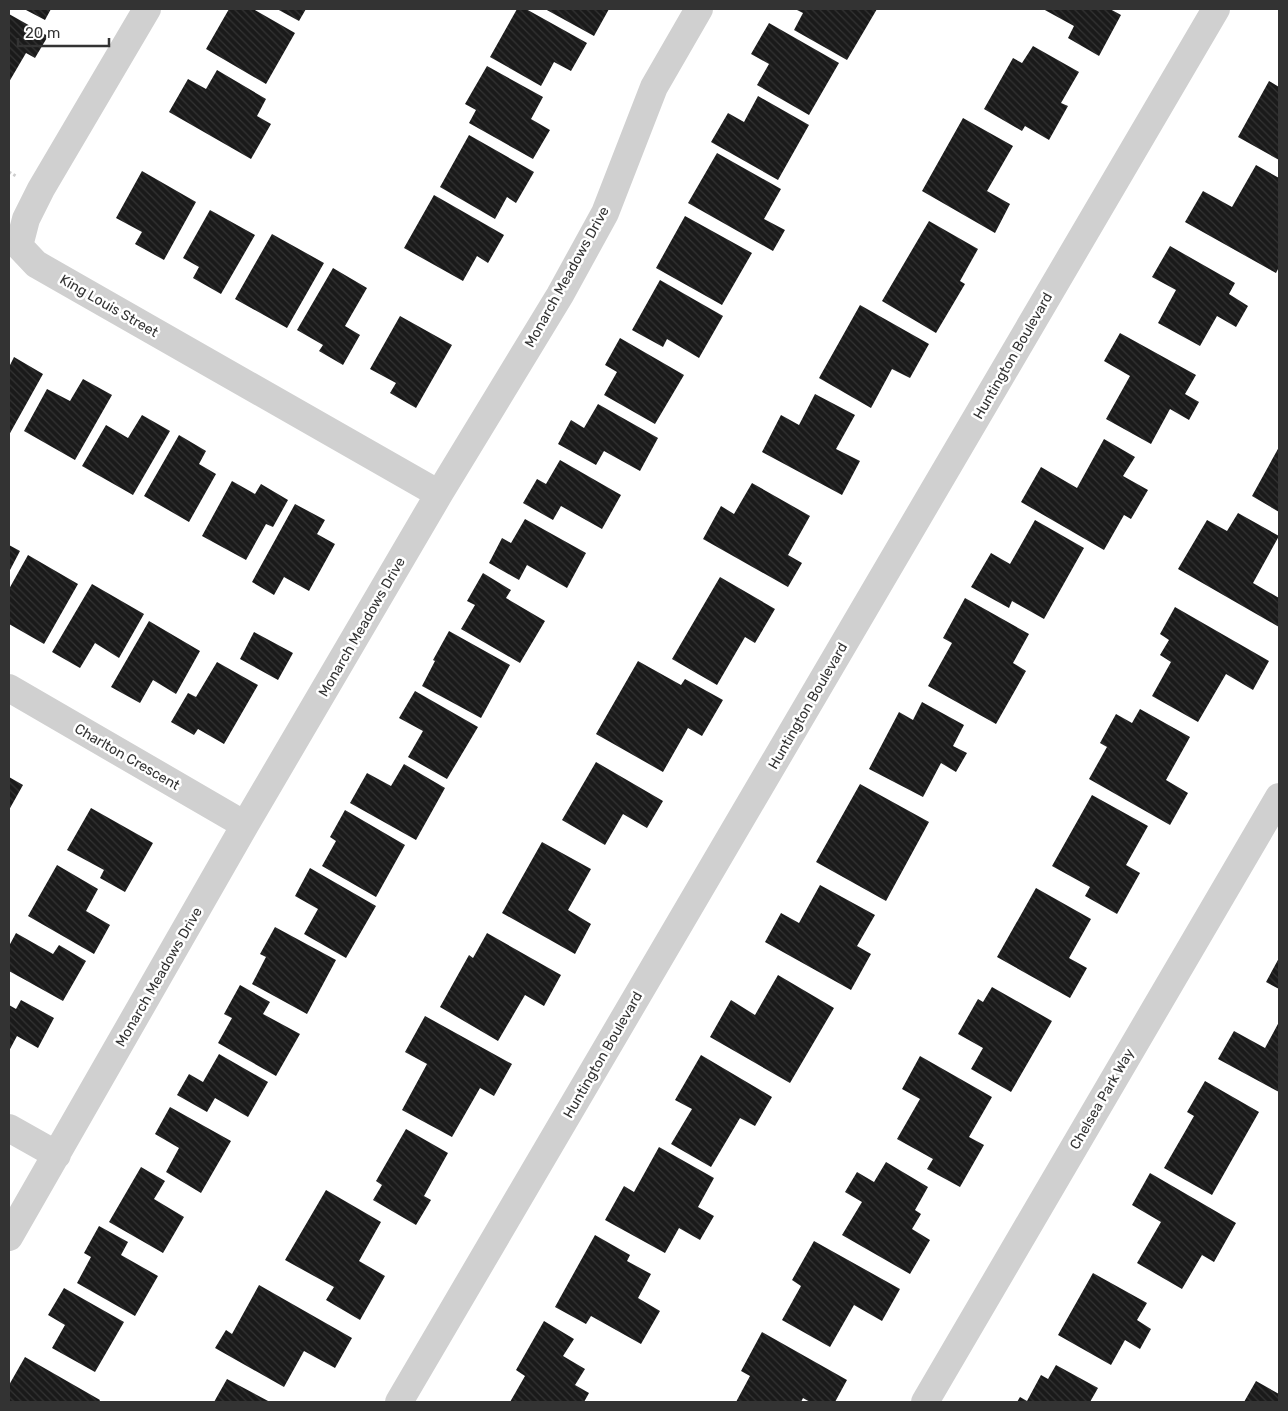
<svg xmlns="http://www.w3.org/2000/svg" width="1288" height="1411" viewBox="0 0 1288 1411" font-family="Rubik,sans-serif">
  <defs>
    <pattern id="building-back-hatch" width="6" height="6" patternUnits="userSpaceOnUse" patternTransform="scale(1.25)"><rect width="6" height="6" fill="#1a1a1a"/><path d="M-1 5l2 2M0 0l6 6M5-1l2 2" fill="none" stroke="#333"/></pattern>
  </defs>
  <rect width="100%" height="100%" fill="#fff"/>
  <path fill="url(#building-back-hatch)" d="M24,9H51L45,20Z
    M229,9H253L295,33L266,84L206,49Z
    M277,9H306L299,21Z
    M517,9H526L587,43L571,71L554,62L541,86L490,57Z
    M545,9H609L594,36Z
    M795,9H877L847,60L794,30L803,13Z
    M1043,9H1110L1121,15L1099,56L1068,38L1074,26Z
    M9,14L48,36L35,58L26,53L9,82Z
    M769,23L839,63L809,115L757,85L769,64L751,54Z
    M1033,46L1079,72L1061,103L1068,106L1049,140L1025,126L1022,131L984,109L1013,58L1022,63Z
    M487,66L543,97L531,119L550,130L533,159L469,123L476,110L465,104Z
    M217,70L266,99L257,116L271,124L251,159L169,112L188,79L206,89Z
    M1269,81L1279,87V160L1238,137Z
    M758,96L809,125L778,180L711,142L728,113L744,122Z
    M963,118L1013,146L987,191L1010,204L995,233L922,191Z
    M469,135L534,172L516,203L507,197L495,219L440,187Z
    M717,153L781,189L764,219L785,230L773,251L688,203Z
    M1256,165L1279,178V267L1276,273L1185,222L1203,191L1232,207Z
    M142,171L196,202L164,260L135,244L142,232L116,218Z
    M434,195L504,235L488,263L477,256L463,281L404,248Z
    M210,210L255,235L221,294L193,278L199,267L183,258Z
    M685,216L752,253L722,305L656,268Z
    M929,221L978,249L960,281L965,284L936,333L882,301Z
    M272,234L324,263L287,328L235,299Z
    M1170,246L1235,283L1229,294L1248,306L1236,327L1217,316L1200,346L1158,323L1176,290L1152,277Z
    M333,268L367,288L345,326L360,335L343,365L319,351L323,345L297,330Z
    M660,280L723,316L699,358L667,339L663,347L632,330Z
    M860,305L929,344L910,378L892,369L871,408L819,378Z
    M400,316L452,345L416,408L390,393L396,383L370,369Z
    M1120,333L1196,375L1185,394L1199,402L1189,420L1170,409L1151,444L1106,419L1130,376L1104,361Z
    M620,338L684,375L655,424L604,395L617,372L605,365Z
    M14,357L43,374L9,435V367Z
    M83,379L112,395L75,460L24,431L47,389L70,401Z
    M815,394L855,415L836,449L860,461L842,495L762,452L781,415L799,425Z
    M598,404L658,438L640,471L604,451L596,465L558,444L571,420L584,428Z
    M142,415L170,431L133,495L82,466L106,425L128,438Z
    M179,435L206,451L199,464L216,474L189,522L144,496Z
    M1104,439L1135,457L1123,476L1148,490L1131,519L1124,515L1104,550L1021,502L1041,467L1077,488Z
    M1279,447V512L1252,496Z
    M560,460L621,495L602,529L561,506L553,520L523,503L537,479L546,484Z
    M232,481L255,494L261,484L288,500L273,527L266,524L246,560L202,536Z
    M752,483L810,516L788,555L802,563L788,587L703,539L721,506L734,514Z
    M295,504L325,520L317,534L335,544L309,591L284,577L274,595L252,582Z
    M1238,513L1279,536L1253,583L1279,598V627L1178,569L1207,520L1227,531Z
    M525,519L586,553L567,588L527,565L519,580L489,563L502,538L511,543Z
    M1035,520L1084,548L1044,619L1012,601L1009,608L971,587L991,553L1010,564Z
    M9,545L20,551L9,572Z
    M28,555L78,584L44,644L9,624V589Z
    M483,573L511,590L506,598L545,621L520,663L461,629L475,605L467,601Z
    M720,577L775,609L755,643L745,637L717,685L672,659Z
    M92,584L144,614L119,658L95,643L80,668L52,652Z
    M965,598L1029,634L1013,663L1026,671L996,724L928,686L952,643L943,638Z
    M1175,607L1269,661L1253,690L1226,674L1198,722L1152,696L1171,662L1160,655L1169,640L1160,634Z
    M149,621L200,651L176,694L153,680L140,703L111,687Z
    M449,631L510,665L481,718L422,686L435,661L433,660Z
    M254,632L293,653L278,680L240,659Z
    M638,661L681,685L685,679L723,700L702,736L688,728L663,772L596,734Z
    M217,662L258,685L224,744L198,729L194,735L171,722L188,693L196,697Z
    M415,691L478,727L447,779L408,757L423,731L399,718Z
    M922,702L964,725L953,746L967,753L956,772L941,763L923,797L869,769L899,712L913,720Z
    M1140,709L1190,737L1166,780L1188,793L1170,825L1089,779L1107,747L1100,743L1116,714L1132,723Z
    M596,762L663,801L647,828L623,814L605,845L562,820Z
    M404,764L445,788L416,840L350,803L367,773L391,786Z
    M9,777L23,785L9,810Z
    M860,784L929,822L886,901L816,862Z
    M1092,795L1148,826L1126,865L1140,873L1117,914L1085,896L1090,887L1052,866Z
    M91,808L153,843L125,892L100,878L104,870L67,850Z
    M345,810L405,845L376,897L322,866L336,841L330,837Z
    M542,842L591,869L568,910L591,924L575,954L502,913Z
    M57,865L98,889L86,911L110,925L94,954L28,916Z
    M310,868L376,906L346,958L304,934L318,909L295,896Z
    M820,885L875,915L857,946L871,954L851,990L765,942L781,913L799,923Z
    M1036,888L1091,919L1069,958L1087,968L1070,998L997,957Z
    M275,927L336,960L307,1014L252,984L266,957L260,954Z
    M16,933L53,954L59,945L86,961L63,1001L9,971V946Z
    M487,933L561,975L544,1006L525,995L498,1041L440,1007L469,955L473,958Z
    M1279,958V989L1266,982Z
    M778,975L834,1008L790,1083L710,1037L731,1000L755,1015Z
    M240,985L270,1002L263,1014L300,1034L276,1076L218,1043L232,1018L224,1014Z
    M992,987L1052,1021L1011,1092L971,1069L983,1048L958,1034L978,999L983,1002Z
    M21,1000L54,1018L38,1048L17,1036L9,1051V1005L16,1009Z
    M425,1016L512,1064L494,1096L480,1088L452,1137L402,1110L427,1064L405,1052Z
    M1279,1022V1092L1218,1059L1234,1031L1265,1048Z
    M219,1054L268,1082L248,1117L215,1098L207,1112L177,1095L189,1074L203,1082Z
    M701,1055L772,1097L755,1126L740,1118L711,1167L671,1144L692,1109L675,1100Z
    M920,1056L992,1097L969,1137L984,1145L960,1187L927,1169L933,1159L897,1139L920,1099L902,1089Z
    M1205,1081L1259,1112L1212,1195L1164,1168L1194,1116L1187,1112Z
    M170,1107L231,1141L201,1193L166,1172L179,1148L155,1134Z
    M406,1129L448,1153L424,1196L431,1200L416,1225L373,1200L382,1185L376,1181Z
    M659,1147L714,1178L698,1207L714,1216L700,1240L679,1228L665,1253L605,1220L624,1186L634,1192Z
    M886,1162L928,1187L915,1210L921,1214L912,1229L930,1240L910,1274L842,1235L862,1202L845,1192L857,1172L874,1182Z
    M141,1167L165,1181L154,1199L184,1217L163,1253L109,1222Z
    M1150,1173L1236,1223L1214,1262L1202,1255L1182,1289L1137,1263L1161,1222L1132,1205Z
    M326,1190L381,1222L359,1261L385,1276L360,1320L326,1300L334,1287L285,1260Z
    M99,1226L128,1242L121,1255L158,1276L135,1316L77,1283L91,1257L84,1253Z
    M595,1235L630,1255L627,1261L651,1274L638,1298L660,1311L641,1344L591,1316L586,1324L555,1307Z
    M814,1241L900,1289L882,1321L854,1305L830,1347L782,1320L801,1286L792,1280Z
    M1093,1273L1147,1303L1137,1320L1151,1329L1140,1349L1125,1340L1111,1365L1058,1335Z
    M259,1285L352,1338L335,1368L304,1351L284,1387L215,1348L226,1330L232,1334Z
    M64,1288L124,1322L95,1372L52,1348L65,1325L48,1315Z
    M544,1321L574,1339L563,1356L585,1369L575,1385L589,1393L584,1402H510L525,1376L516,1370Z
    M762,1332L847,1380L835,1402H810L803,1398L801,1402H736L750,1376L741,1371Z
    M25,1357L100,1400L99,1402L9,1401V1385Z
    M1056,1365L1098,1388L1090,1402H1017L1020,1397L1027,1401L1041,1375L1048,1379Z
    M227,1379L270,1402H214Z
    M1256,1381L1279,1394V1402H1244Z"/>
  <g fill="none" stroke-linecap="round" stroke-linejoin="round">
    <path stroke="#cdcdcd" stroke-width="3" stroke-dasharray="2.5 2.5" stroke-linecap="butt" d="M9,172L16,176"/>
    <path stroke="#d0d0d0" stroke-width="28" d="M147,9L41,189L26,219L19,246L36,264L439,494
      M9,688L245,825
      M9,1128L57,1155
      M9,1237L245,825L439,494L560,295L605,213L654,87L699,9
      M399,1402L1216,9
      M925,1402L1279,797"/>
  </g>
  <g text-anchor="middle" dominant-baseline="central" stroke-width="5" stroke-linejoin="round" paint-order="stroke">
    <g font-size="14" fill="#333" stroke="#fff">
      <text transform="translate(567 277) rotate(-61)">Monarch Meadows Drive</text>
      <text transform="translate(109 306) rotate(30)">King Louis Street</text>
      <text transform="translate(1013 356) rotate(-60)">Huntington Boulevard</text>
      <text transform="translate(362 627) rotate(-60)">Monarch Meadows Drive</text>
      <text transform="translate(808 706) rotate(-60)">Huntington Boulevard</text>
      <text transform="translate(127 757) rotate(30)">Charlton Crescent</text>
      <text transform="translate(159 977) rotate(-60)">Monarch Meadows Drive</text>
      <text transform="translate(603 1055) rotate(-60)">Huntington Boulevard</text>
      <text transform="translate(1102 1099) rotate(-60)">Chelsea Park Way</text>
    </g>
  </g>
  <rect width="1288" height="1411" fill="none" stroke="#333333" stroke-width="20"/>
  <path d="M18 38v8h91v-8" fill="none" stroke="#333333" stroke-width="2.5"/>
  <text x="25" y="38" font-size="15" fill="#333333" stroke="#ffffff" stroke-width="4" paint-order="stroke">20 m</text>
</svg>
